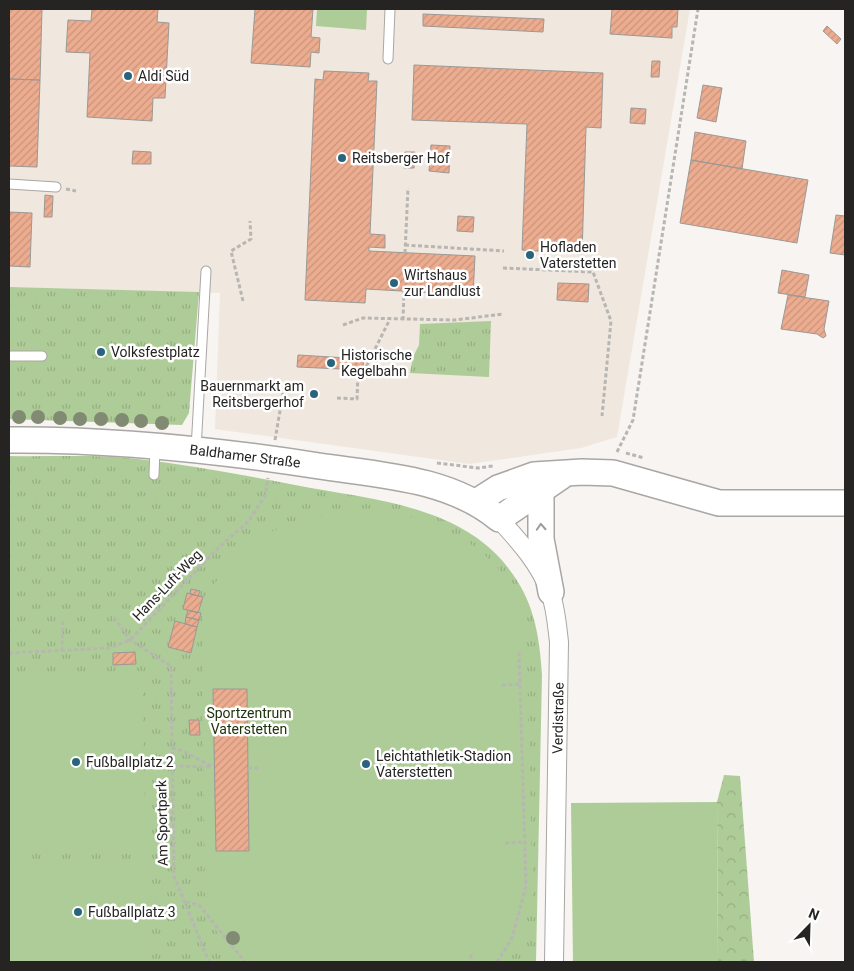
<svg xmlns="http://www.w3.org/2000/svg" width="854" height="971" viewBox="0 0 854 971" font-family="Roboto,sans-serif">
  <defs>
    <pattern id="grass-tufts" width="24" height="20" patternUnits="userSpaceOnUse" patternTransform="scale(1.25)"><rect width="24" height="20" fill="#aecc97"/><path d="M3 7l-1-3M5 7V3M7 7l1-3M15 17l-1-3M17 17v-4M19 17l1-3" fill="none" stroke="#96af82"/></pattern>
    <pattern id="forest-crowns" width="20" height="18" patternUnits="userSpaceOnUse" patternTransform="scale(1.25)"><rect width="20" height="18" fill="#aecc97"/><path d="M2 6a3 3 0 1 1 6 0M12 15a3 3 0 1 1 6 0" fill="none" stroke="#96af82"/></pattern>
    <pattern id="building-hatch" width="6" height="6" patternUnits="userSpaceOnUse" patternTransform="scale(1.25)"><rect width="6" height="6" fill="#ecac8f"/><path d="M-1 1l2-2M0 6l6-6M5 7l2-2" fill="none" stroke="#ca947b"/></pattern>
  </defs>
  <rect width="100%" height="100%" fill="#f7f4f1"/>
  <path fill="#f0e7de" d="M9,9H690L617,437L581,448L469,464L215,429L220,293L9,287Z"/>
  <path fill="url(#grass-tufts)" d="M9,287L199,292L189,413L182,425L9,419Z
    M491,321L489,377L410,373L413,357L419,345L420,324Z
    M9,456C51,457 96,454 138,459C190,465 243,475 295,485C361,498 445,503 496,554C531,590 539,626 542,675L536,962H9Z"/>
  <path fill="url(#forest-crowns)" d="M724,775L740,776L754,962H718L717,802Z"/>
  <path fill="#aecc97" d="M317,9H367L366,30L316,26Z
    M363,510C433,511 515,553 526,628L533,900L519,939L507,962H237L227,951L205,909L202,617C208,602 213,585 222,571C250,528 316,515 363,510Z
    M142,671L146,850L9,852V674Z
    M717,802L718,962H573L571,803Z
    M147,859L149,962H9V862Z"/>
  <path fill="url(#building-hatch)" stroke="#9c9896" d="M9,9H42L40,80L9,79Z
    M92,9H158L157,22L169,23L165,98H153L152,121L87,117L90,53L66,52L68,20L91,21Z
    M255,9H313L311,37L320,38L319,53L311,52L310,67L251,63Z
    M612,9H678L677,27H672V38L610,34Z
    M423,14L544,19L543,32L423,26Z
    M827,26L841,39L837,44L823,31Z
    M652,61H660L659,77H651Z
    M414,65L603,73L601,128L586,127L582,254L522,250L527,124L412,120Z
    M324,71L369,73L368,81H377L370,234L385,235V248L369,247V251L475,256L473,295L366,289L365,303L305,300L315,79L323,80Z
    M9,79L40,80L37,167L9,166Z
    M703,85L722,88L716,122L697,118Z
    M631,108L646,109L645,124L630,123Z
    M695,132L746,141L742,169L691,160Z
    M431,145L450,146L449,173L429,171Z
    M133,151L151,152V164H132Z
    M405,152H415L414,168H404Z
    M691,160L808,180L797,243L680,223Z
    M45,195L53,196L52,217H44Z
    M9,212L32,213L30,267L9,266Z
    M836,215L845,216V255L830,253Z
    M458,216L474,217L473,232L457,231Z
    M782,270L809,275L805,297L778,293Z
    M558,283L589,284L588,302L557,300Z
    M788,295L829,301L824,329L826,336L823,338L817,334L781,329Z
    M298,355L364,359L363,370L297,367Z
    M191,589L200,591L198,596L190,594Z
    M187,593L203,597L198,613L183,609Z
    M188,610L201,613L199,620L186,617Z
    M186,617L199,620L197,627L185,624Z
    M175,621L197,627L191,653L168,647Z
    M135,652L136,664L113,665V653Z
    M213,689H247L249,851H216Z
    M189,720H199L200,735H190Z"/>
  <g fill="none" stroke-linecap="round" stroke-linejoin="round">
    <g stroke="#a9a6a3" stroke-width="11">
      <path id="lane" d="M388,59L390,9
        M9,184L56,187
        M9,356H42
        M196,449L206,271
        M154,475L155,447"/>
    </g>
    <g stroke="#a9a6a3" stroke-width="20">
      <path id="street" d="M499,519C519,541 540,564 550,592C556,608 557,626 559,642L554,962"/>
    </g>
    <g stroke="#a9a6a3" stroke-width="28">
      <path id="secondary" d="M9,440C113,439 216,450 319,466C380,475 450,478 499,519L565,474
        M541,492V539L551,592
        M476,502L498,488L534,475L582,472L613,473L719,503H845"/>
    </g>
    <path stroke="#b8b6b3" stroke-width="3" stroke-dasharray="4 2.5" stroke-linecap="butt" d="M66,189L76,191
      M405,245L504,251
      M405,253L408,188
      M503,268L593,272L611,321L602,416
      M243,301L231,251L251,239L250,221
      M403,320L404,291
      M343,325L363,318L455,320L503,314
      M337,398L357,399L358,373H363L390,319
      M275,440L283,393
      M617,452L633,420L698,9
      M626,453L644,458
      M437,463L478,468L493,466
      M114,617L130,640L171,666L174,876L209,962
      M62,651L63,620
      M9,653L110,648L130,640L218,548L248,522L265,496L268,478
      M502,685L520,684
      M172,748L181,750L213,767
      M173,766L212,767
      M248,768H260
      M505,843L525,842
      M186,902L199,905L245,962
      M470,955L474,962
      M497,962L512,938L526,886L519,652"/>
    <use href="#lane" stroke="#fff" stroke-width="9"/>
    <use href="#street" stroke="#fff" stroke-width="18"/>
    <use href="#secondary" stroke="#fff" stroke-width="25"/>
  </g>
  <g fill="#818a72">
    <circle cx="19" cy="417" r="7"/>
    <circle cx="38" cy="417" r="7"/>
    <circle cx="60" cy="418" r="7"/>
    <circle cx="80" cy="419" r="7"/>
    <circle cx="101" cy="419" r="7"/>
    <circle cx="122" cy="420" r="7"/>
    <circle cx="141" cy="421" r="7"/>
    <circle cx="162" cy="423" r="7"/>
    <circle cx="233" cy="938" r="7"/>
  </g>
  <defs><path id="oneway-chevron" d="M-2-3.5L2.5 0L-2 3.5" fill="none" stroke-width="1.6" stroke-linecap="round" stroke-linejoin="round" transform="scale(1.25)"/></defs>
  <use stroke="#9d9c9c" href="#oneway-chevron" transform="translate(541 527) rotate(-93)"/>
  <g fill="#2a637c" stroke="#fff" stroke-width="2">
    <circle cx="128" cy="76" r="5"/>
    <circle cx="342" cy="158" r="5"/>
    <circle cx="530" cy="255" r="5"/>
    <circle cx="394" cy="283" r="5"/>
    <circle cx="101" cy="352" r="5"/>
    <circle cx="331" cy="363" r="5"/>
    <circle cx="314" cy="394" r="5"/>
    <circle cx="76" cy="762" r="5"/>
    <circle cx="366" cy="764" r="5"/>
    <circle cx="78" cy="912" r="5"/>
  </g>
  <g text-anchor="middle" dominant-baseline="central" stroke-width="5" stroke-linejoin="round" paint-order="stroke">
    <g font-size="14" fill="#252423" stroke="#fff" text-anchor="start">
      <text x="138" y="76">Aldi Süd</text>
      <text x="352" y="158">Reitsberger Hof</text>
      <text x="540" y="247">Hofladen<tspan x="540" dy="16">Vaterstetten</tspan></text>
      <text x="404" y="275">Wirtshaus<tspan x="404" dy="16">zur Landlust</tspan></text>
      <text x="111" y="352">Volksfestplatz</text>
      <text x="341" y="355">Historische<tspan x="341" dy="16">Kegelbahn</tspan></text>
      <text x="304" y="386" text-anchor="end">Bauernmarkt am<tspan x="304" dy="16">Reitsbergerhof</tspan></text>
      <text x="376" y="756">Leichtathletik-Stadion<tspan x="376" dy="16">Vaterstetten</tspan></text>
      <text x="86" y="762">Fußballplatz 2</text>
      <text x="88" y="912">Fußballplatz 3</text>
    </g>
    <g font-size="14" fill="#252423" stroke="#fff">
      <text transform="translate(245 456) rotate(7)">Baldhamer Straße</text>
      <text transform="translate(167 585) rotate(-46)">Hans-Luft-Weg</text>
      <text transform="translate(558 718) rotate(-89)">Verdistraße</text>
      <text transform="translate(162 823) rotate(-91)">Am Sportpark</text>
    </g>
    <g font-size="14" fill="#20340b" stroke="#fff">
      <text x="249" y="713">Sportzentrum<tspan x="249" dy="16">Vaterstetten</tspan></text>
    </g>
  </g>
  <rect width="854" height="971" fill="none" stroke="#252423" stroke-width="20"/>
  <g transform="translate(809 926) rotate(23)" stroke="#ffffff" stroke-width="4" paint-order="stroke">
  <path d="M0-4L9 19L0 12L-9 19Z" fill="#252423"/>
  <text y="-8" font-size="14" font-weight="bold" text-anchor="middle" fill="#252423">N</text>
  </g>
</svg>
